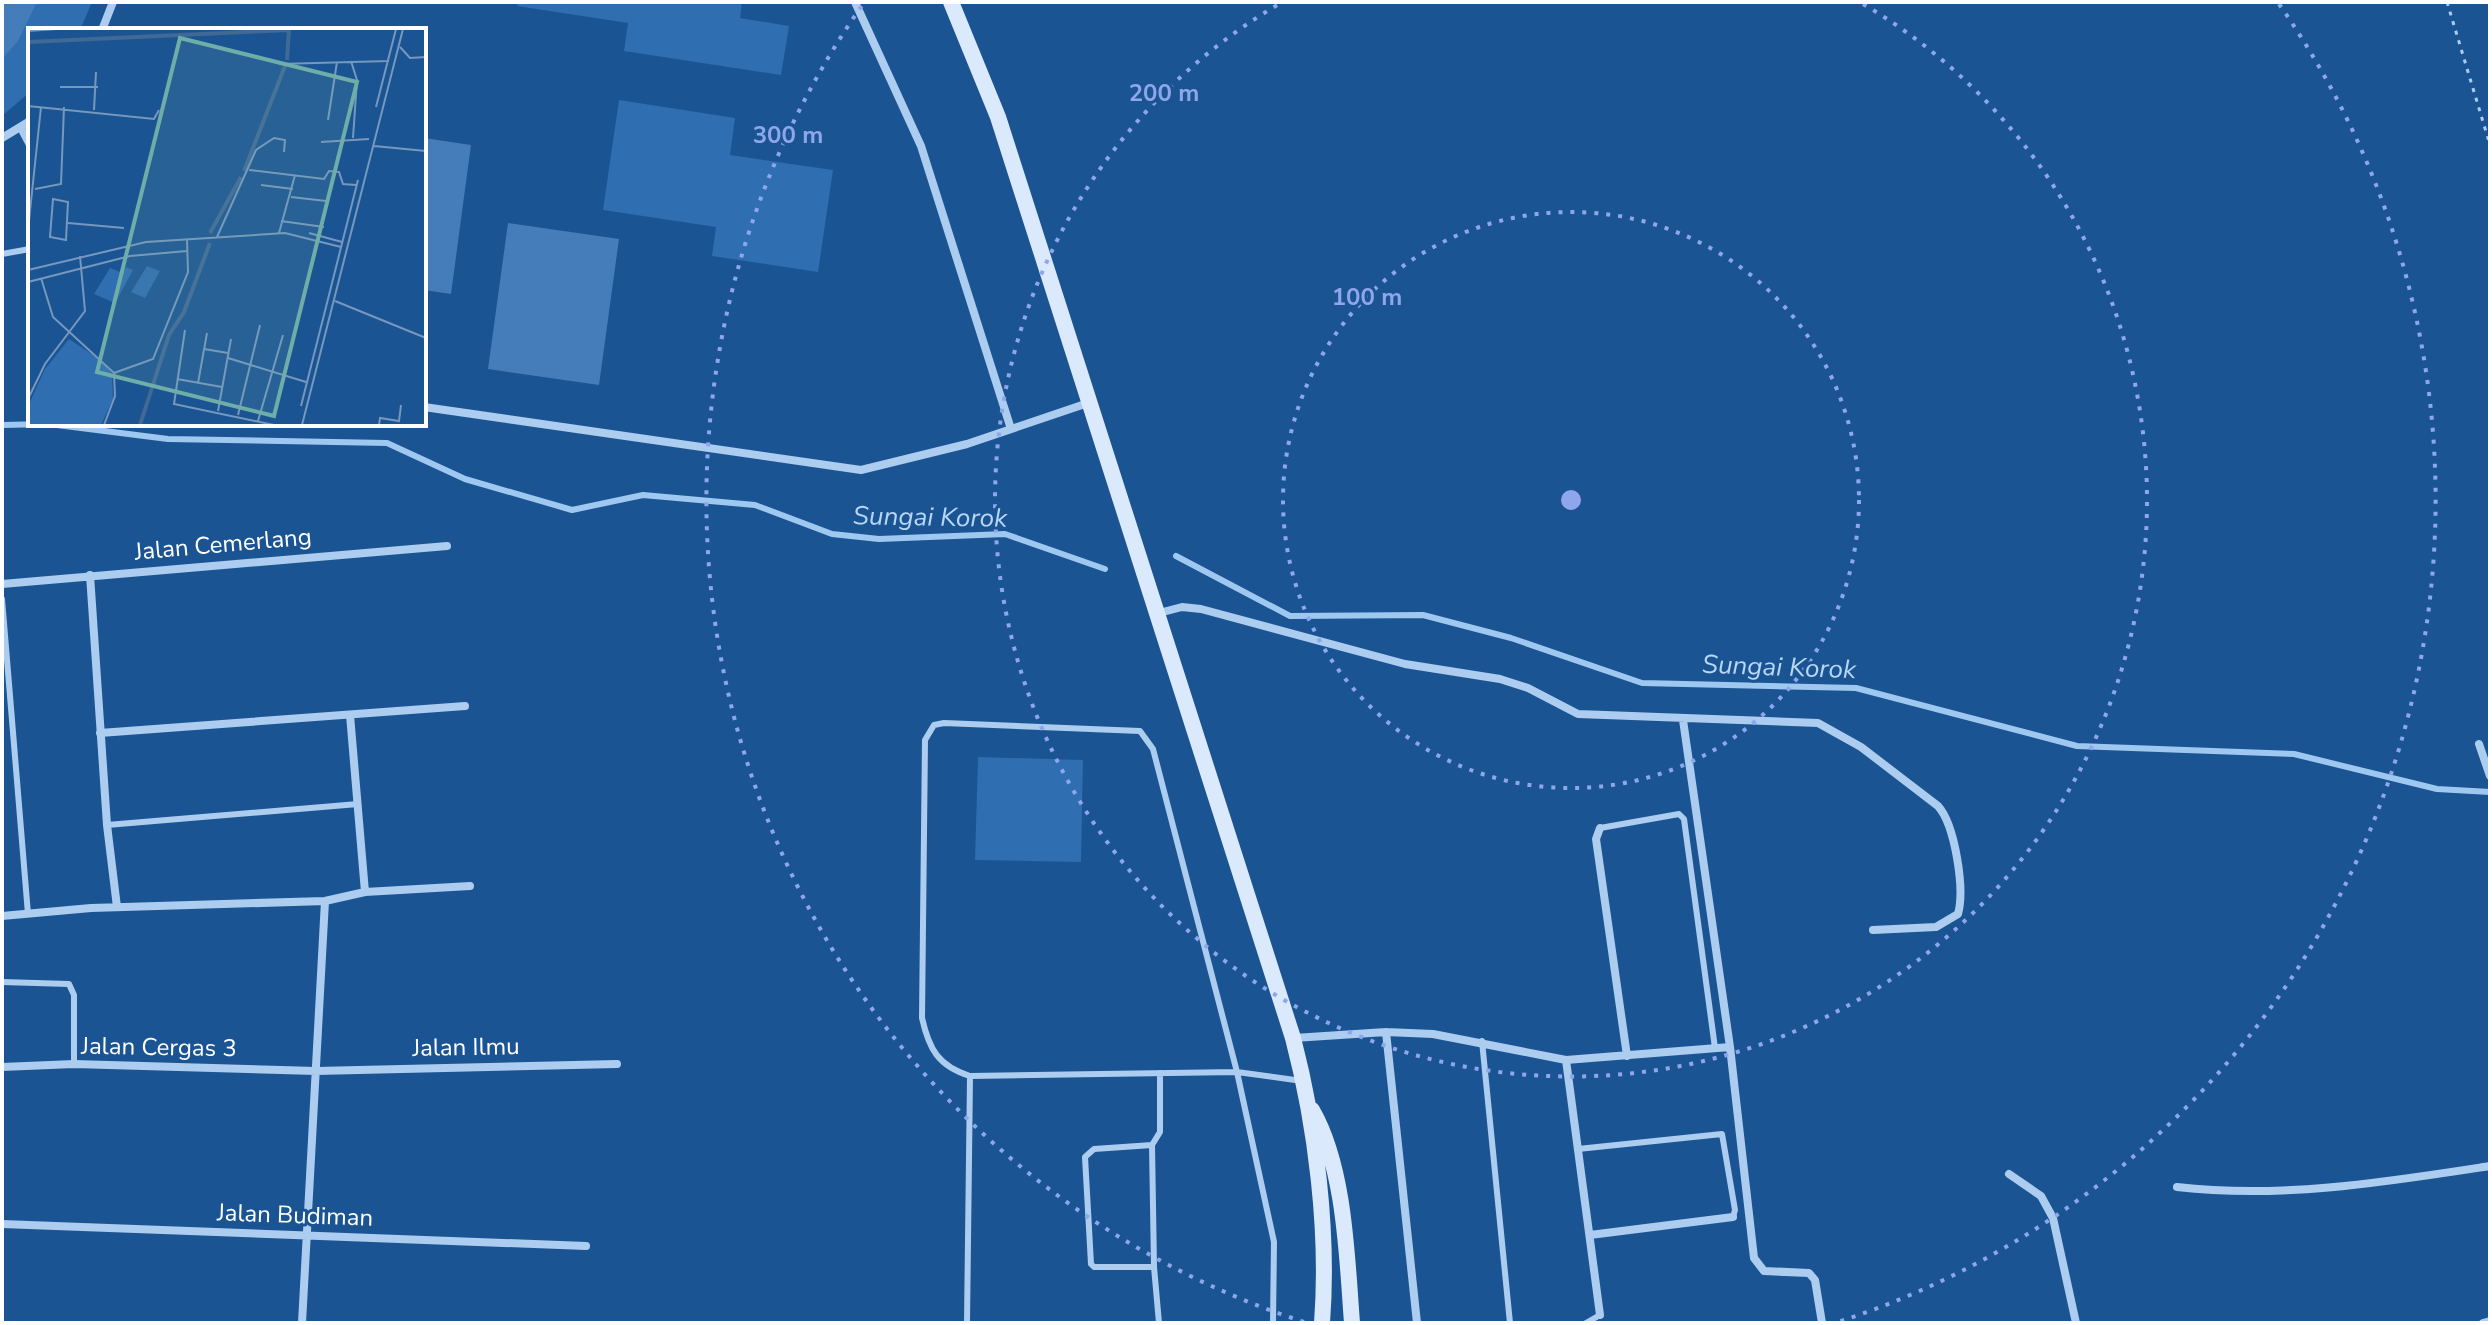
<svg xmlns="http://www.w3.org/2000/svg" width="2492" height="1325" viewBox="0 0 2492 1325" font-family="'Nunito Sans',sans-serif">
  <rect width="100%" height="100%" fill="#1b5493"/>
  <path fill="#2e6eb1" d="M2,2H92L80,30H30V92L2,116Z
    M518,2H742L740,18L789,26L781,75L624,51L628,23L517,6Z
    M619,100L735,118L730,155L833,170L818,272L712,256L716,227L603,210Z
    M978,757L1083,760L1081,862L975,860Z"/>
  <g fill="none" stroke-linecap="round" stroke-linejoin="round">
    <path stroke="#9fc8f1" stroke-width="6" d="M2,425L49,424L168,439L387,443L465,479L572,510L643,495L755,505L832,534L879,539L1005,534L1105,569
      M1176,556L1290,616L1423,615L1511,638L1642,683L1856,688L2077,746L2294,754L2437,789L2490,792"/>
  </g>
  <path fill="#447dba" d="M2,2H37L18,41L2,59Z
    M424,138L471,145L451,294L424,290Z
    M508,223L619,239L599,385L488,369Z"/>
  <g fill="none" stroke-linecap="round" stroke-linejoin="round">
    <path stroke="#accdef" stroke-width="3" stroke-dasharray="4 6" stroke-linecap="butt" d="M2447,2L2490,145"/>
    <path stroke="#accdef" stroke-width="6" d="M2,254L30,249
      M2,599L28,914
      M107,825L358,804
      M1600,828L1679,814L1684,819L1715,1048
      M2,982L69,984L74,995V1064
      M1482,1041L1510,1323
      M970,1076C938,1066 929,1049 922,1018L925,740L934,725L944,723L1140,731L1153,749L1237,1072L1274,1242L1273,1323
      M1152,1145L1094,1149L1085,1157L1091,1264L1094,1267H1154
      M1578,1149L1722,1134L1735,1210L1733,1217
      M967,1323L970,1076L1237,1072L1302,1081
      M1159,1323L1154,1267L1152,1145L1160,1132V1073
      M1586,1323L1600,1315"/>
    <path stroke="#accdef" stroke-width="8" d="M855,2L921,146L1011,429
      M102,30L113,2
      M21,128L30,145
      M2,138L30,121
      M424,407L861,470L967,444L1088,403
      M90,575L107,825L117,907
      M2,584L447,546
      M1159,613L1182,607L1201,609L1405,664L1500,679L1528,688L1578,714L1818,723L1861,747L1938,806C1955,825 1965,889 1958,914L1936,927L1873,930
      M350,715L365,892
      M1683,720L1730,1047L1754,1258L1764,1271L1809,1273L1815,1280L1822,1323
      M100,733L465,706
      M2479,744L2490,776
      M1600,828L1596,839L1627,1056
      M2,916L91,908L325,901L365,892L470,886
      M1386,1032L1417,1323
      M1294,1038L1386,1032L1433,1034L1566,1060L1730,1047
      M1566,1060L1600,1315
      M2,1067L74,1064L316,1071L617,1064
      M2009,1174L2041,1196L2053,1218L2076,1323
      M2177,1187C2282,1199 2386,1182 2490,1166
      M2,1224L586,1246
      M1590,1235L1733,1217
      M302,1323L325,901
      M2483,1323L2490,1321"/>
    <path stroke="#dae9fb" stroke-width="16" d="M951,2L998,117L1293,1038C1316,1126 1329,1232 1322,1323
      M1312,1110C1345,1167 1347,1258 1352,1323"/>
  </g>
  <g fill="none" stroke="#8ea6ec" stroke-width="4" stroke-dasharray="4 8">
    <circle cx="1571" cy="500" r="288"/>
    <path d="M1863 4A576 576 0 1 1 1279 4"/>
    <path d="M1304 1322A864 864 0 0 1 863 4M2279 4A864 864 0 0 1 1838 1322"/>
  </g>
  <g text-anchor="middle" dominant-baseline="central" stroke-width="6" stroke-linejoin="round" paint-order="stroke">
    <g font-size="24" fill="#fff" stroke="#1b5493">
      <text transform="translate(223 544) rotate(-5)">Jalan Cemerlang</text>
      <text transform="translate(159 1047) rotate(1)">Jalan Cergas 3</text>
      <text transform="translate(466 1047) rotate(-1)">Jalan Ilmu</text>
      <text transform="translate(295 1215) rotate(2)">Jalan Budiman</text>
    </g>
    <g font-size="26" font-style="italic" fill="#b8d7f6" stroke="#1b5493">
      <text transform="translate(930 517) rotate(1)">Sungai Korok</text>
      <text transform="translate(1779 667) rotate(2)">Sungai Korok</text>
    </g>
  </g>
  <g transform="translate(28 28)">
    <rect width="398" height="398" fill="#1b5493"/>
    <path d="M119,238L132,243L117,270L103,264ZM98,239L105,242L87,275L66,266L82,240L95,245ZM41,311L74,333L84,346L85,371L73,397H0L1,376L17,341Z" fill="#2e6eb1"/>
    <path fill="none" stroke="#406996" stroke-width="4" d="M0,14L261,2M259,32L261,2M216,143L257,38M182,205L213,149M112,397L141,307L156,284L182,215"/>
    <path fill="none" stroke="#7698be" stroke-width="2" d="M0,3L29,1M372,19L382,30L398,29M323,33L329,52L325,110M251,36L361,33M32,59H70M0,78L126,91L131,82M348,79L368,1M66,82L68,44M300,92L309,34M293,114L341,111M346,118L398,123M221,142L296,151L301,143L311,144L315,156L328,157M233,157L265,161M7,161L33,156L36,79M263,169L298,173M25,171L40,174L38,212L22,209ZM253,193L296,199M40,195L96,200M0,202L13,79M251,205L267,147M281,205L314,214M189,209L228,122L246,110L257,112L256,124M0,242L118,214L257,205L313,219M13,250L25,289L86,345L87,368L76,397M0,254L102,228L159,223M307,273L398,310M157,302L146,376L246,397M176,321L200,325M200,330L278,354M86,345L125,331L160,244L159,211M149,351L194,359M170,355L179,305M0,371L17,336L57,283L52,228M273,378L330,152M190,383L203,311M210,387L232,297M230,393L255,307M274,397L375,1M351,397L352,390L371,393L373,377"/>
    <path fill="#6fada8" fill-opacity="0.15" stroke="#6fada8" stroke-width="4" d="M152,10L329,54L246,388L69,344Z"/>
    <rect width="398" height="398" fill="none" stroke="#fff" stroke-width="4"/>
  </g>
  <circle cx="1571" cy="500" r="12" fill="#8ea6ec" stroke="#1b5493" stroke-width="4"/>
  <g font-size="24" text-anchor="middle" font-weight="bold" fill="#8ea6ec" stroke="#1b5493" stroke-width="6" stroke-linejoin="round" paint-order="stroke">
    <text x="1164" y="101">200 m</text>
    <text x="788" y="143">300 m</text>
    <text x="1367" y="305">100 m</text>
  </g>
  <rect width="2492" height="1325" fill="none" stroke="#ffffff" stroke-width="8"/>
</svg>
